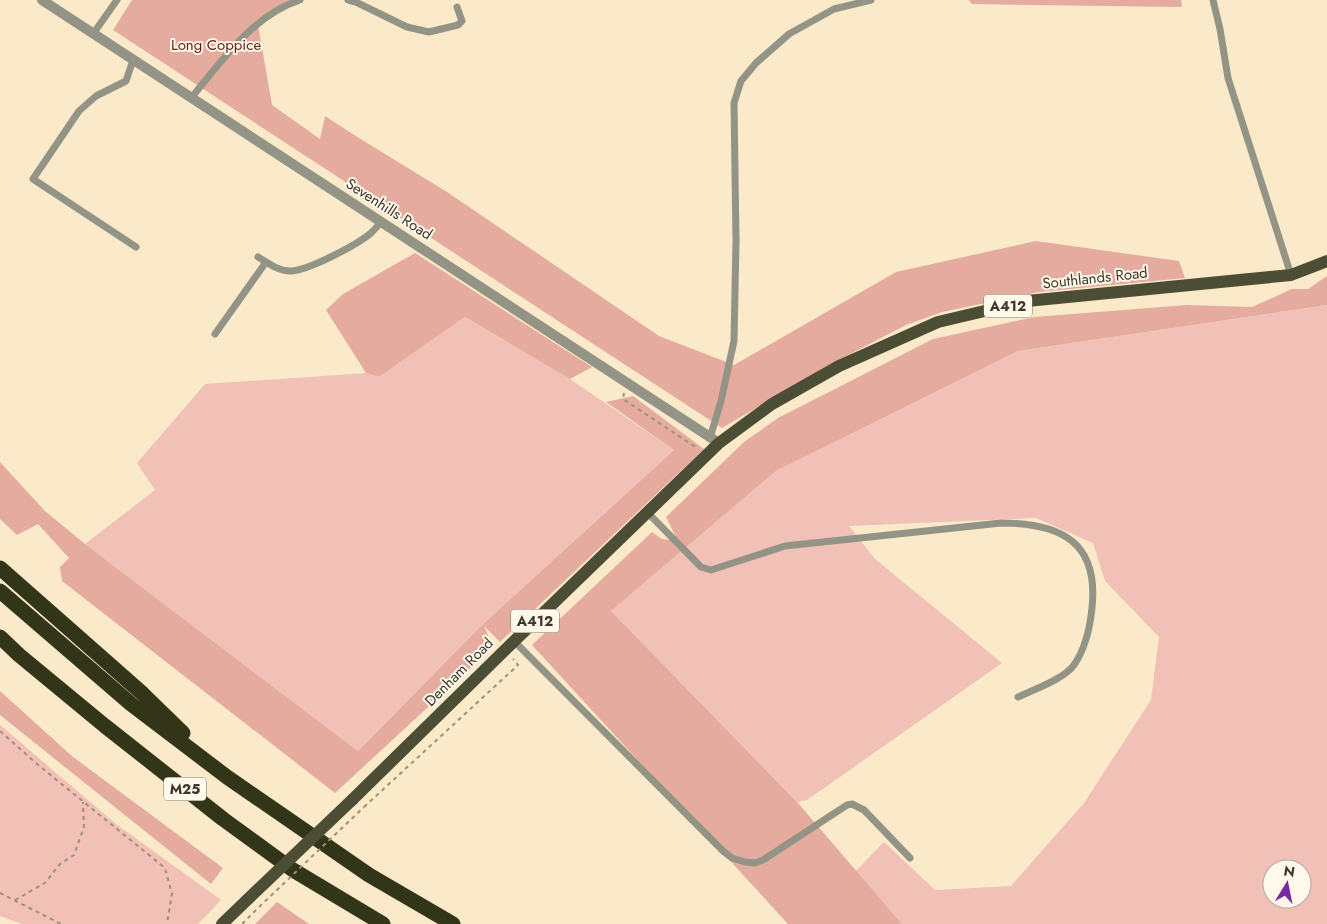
<svg xmlns="http://www.w3.org/2000/svg" width="1327" height="924" viewBox="0 0 1327 924" font-family="Jost,sans-serif">
  <rect width="100%" height="100%" fill="#faeaca"/>
  <path fill="#f1c1b7" fill-rule="evenodd" d="M1327,305V924H902L856,871L884,842L935,890L1011,886L1084,803L1151,700L1159,637L1105,581L1093,543L1036,518L849,526L875,559L1002,663L807,800L797,802L611,611L776,471L1018,351ZM1272,869H1302V899H1272Z
    M465,317L570,379L674,450L483,624L358,751L85,544L155,490L137,463L205,384L366,373L379,377Z
    M0,725L116,824L221,900L198,924H22L0,916Z"/>
  <path fill="#e6ab9f" d="M132,0H300L258,25L272,105L320,139L325,116L359,138L447,192L659,336L734,365L896,272L1036,241L1179,261L1185,278L1039,292L942,312L906,325L827,366L722,428L113,30Z
    M969,0H1181L1182,7L972,4Z
    M415,253L592,367L570,379L465,317L379,377L366,373L326,310L343,294Z
    M1327,276V305L1018,351L776,471L611,611L797,802L902,924H788L532,645L652,532L662,539L678,541L666,517L744,442L778,418L933,339L1034,317L1187,305L1252,307L1292,289H1308Z
    M633,396L704,449L500,642L484,626L493,647L335,793L62,581L60,567L69,558L38,524L17,535L0,519V462L45,511L85,544L358,751L483,624L674,450L606,402Z
    M0,691L73,757L223,868L211,884L0,715Z
    M277,902L309,924H255Z"/>
  <g fill="none" stroke-linecap="round" stroke-linejoin="round">
    <path stroke="#9d917b" stroke-width="2" stroke-dasharray="4 4" stroke-linecap="butt" d="M624,393L623,399L697,448
      M0,731L37,764L165,868L172,894L167,924
      M364,807L518,665L513,659
      M0,893L61,924
      M15,900L45,883L60,864L74,855L84,827L83,802
      M244,924L243,923L259,907"/>
    <path stroke="#939486" stroke-width="7" d="M348,0L358,3L407,27L429,32L458,25L462,21L457,7
      M1213,0L1220,29L1228,78L1291,275
      M93,34L117,0
      M133,60L126,81L96,96L79,111L33,179L136,247
      M191,98C221,62 253,15 300,0
      M258,257C268,263 278,271 290,271C307,271 357,245 371,233C374,230 378,226 381,222
      M215,334L266,262
      M710,438L721,401L734,341L736,241L734,103L741,81L756,63L789,34L834,9L871,0
      M648,513L701,567L711,570L785,546L1001,523C1061,523 1099,542 1092,608C1090,628 1085,649 1074,665C1064,679 1033,690 1018,697
      M514,641L723,851L732,858L745,862L755,863L763,860L847,805L852,804L864,810L910,858"/>
    <path stroke="#939486" stroke-width="10" d="M42,0L719,443"/>
    <path stroke="#4c4d35" stroke-width="12" d="M352,800L505,650L719,443L772,404L839,366L938,322L1027,301L1291,275L1327,261
      M222,924L248,899"/>
    <path stroke="#333518" stroke-width="15" d="M0,568L143,694L183,733
      M0,591L131,704L227,777L369,875L453,924
      M0,637L19,655L105,726L223,819L293,870L383,924"/>
    <path stroke="#9d917b" stroke-width="2" stroke-dasharray="4 4" stroke-linecap="butt" d="M259,907L364,807"/>
    <path stroke="#4c4d35" stroke-width="12" d="M248,899L352,800"/>
  </g>
  <g text-anchor="middle" dominant-baseline="central" stroke-width="4" stroke-linejoin="round" paint-order="stroke">
    <g fill="#fff8eb" stroke="#777064" stroke-width="1">
      <rect x="984" y="294.5" width="48" height="23" rx="4"/>
      <rect x="511" y="609.5" width="48" height="23" rx="4"/>
      <rect x="164" y="777.5" width="42" height="23" rx="4"/>
    </g>
    <g font-size="14" font-weight="bold" fill="#3d362a">
      <text x="1008" y="306">A412</text>
      <text x="535" y="621">A412</text>
      <text x="185" y="789">M25</text>
    </g>
    <g font-size="15" fill="#652015" stroke="#fff8eb">
      <text x="216" y="45">Long Coppice</text>
    </g>
    <g font-size="15" fill="#3d362a" stroke="#fff8eb">
      <text transform="translate(389 209) rotate(33)">Sevenhills Road</text>
      <text transform="translate(1095 278) rotate(-6)">Southlands Road</text>
      <text transform="translate(459 672) rotate(-45)">Denham Road</text>
    </g>
  </g>
  <g transform="translate(1287 884) rotate(10)"><circle r="24" fill="#fff8eb" stroke="#b1aa9e"/>
  <path d="M0-4L9 19L0 12L-9 19Z" fill="#772b9e"/>
  <text y="-8" font-size="14" font-weight="bold" text-anchor="middle" fill="#3d362a">N</text>
  </g>
</svg>
